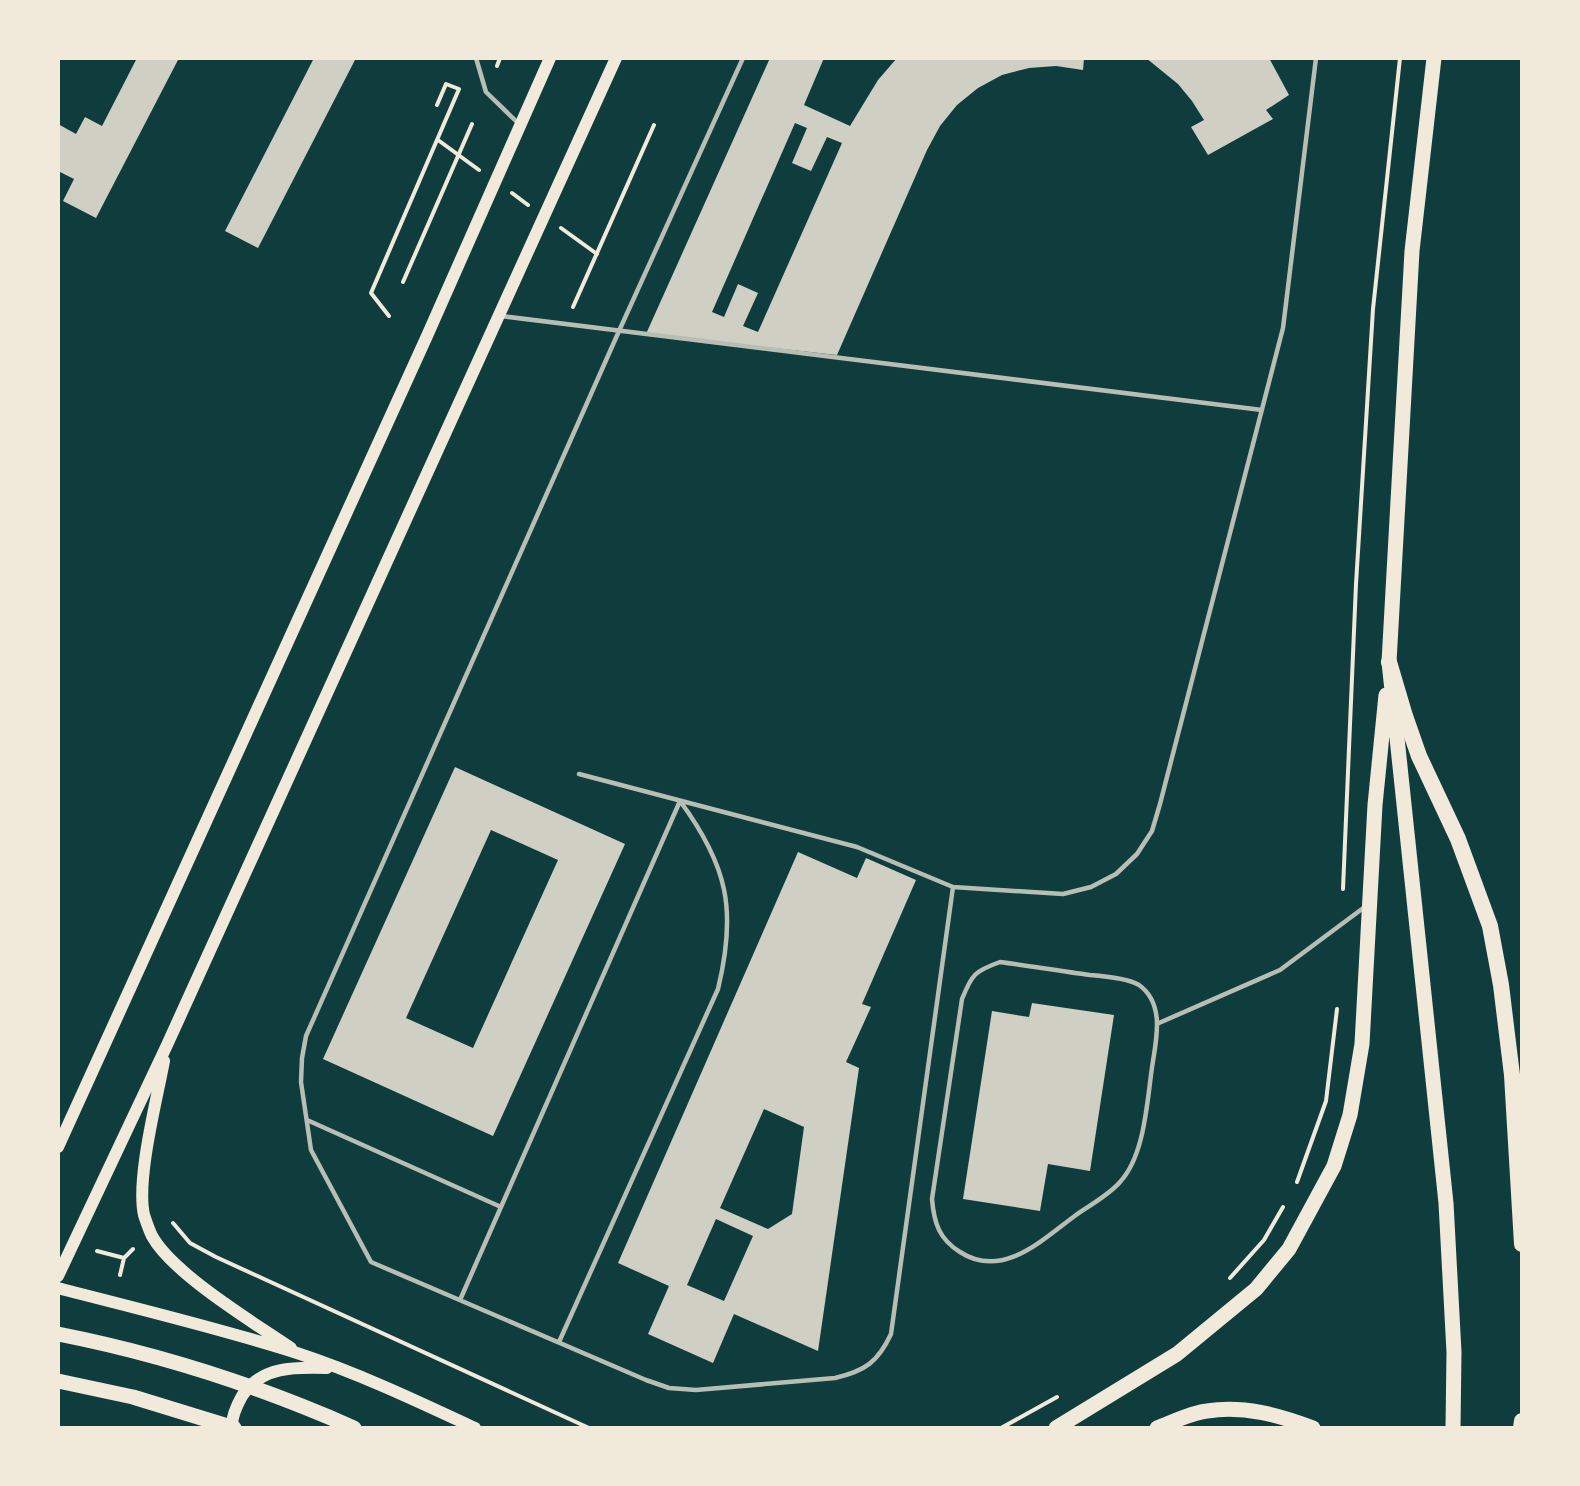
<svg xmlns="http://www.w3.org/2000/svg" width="1580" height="1486" viewBox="0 0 1580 1486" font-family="'Roboto Serif',serif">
  <rect width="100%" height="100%" fill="#0f3d3e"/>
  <path fill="#cfcfc3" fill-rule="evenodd" d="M137,58H179L96,218L63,201L74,179L58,171V124L76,134L85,117L102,126Z
    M314,58H356L258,248L225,231Z
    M770,58H824L804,105L850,126L878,80L897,58H1084L1083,70L1056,66L1029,68L1002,75L978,88L957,105L940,126L927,150L837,355L646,334ZM795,123L807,128L792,163L811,171L827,137L842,143L758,332L743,326L758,293L738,284L724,317L712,312Z
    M1146,58H1269L1289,95L1266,110L1273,119L1208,155L1191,127L1204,120L1192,101L1178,84Z
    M455,767L625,844L493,1136L323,1059ZM491,830L558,860L473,1048L406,1018Z
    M798,852L857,878L866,858L916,880L862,1004L871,1007L846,1062L859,1068L818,1351L734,1314L713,1363L648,1334L669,1286L618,1263ZM764,1109L804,1127L792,1214L768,1229L720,1208ZM716,1219L753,1236L724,1301L687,1285Z
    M1032,1003L1114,1015L1090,1171L1048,1164L1040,1211L963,1199L992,1011L1029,1017Z"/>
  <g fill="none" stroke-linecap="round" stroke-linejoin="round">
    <path stroke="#f1e9da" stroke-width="4" d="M497,66L500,58
      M438,140L479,170
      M512,193L528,205
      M561,228L597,254
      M403,282L472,124
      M573,307L654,125
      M389,316L371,293L459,89L446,84L437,105
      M1343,889L1356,584L1373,309L1400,58
      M1297,1182L1326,1101L1337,1009
      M173,1223L190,1243L216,1257L589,1428
      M97,1251L124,1258
      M120,1275L124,1258L133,1249
      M1230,1278L1264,1240L1283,1207
      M1001,1428L1057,1397"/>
    <path stroke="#b8beb3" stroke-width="4.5" d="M476,58L486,92L518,123
      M743,58L619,331L306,1036L302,1058L301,1082L311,1150L371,1262L646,1380L669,1388L696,1390L835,1378C865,1371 878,1362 891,1334L953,887
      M501,316L1262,410
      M579,774L857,847L953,887L1063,894L1091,887L1116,874L1137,854L1152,831L1160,804L1283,328L1316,58
      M1000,962C1030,966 1060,971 1090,975C1103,976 1127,978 1139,985C1164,1003 1157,1036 1153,1061C1147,1097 1146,1154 1120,1182C1109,1195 1090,1205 1076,1215C1043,1239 1003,1280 960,1252C939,1239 934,1223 932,1199L962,999C972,974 975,971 1000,962Z
      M1159,1023L1280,970L1366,906
      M307,1120L501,1207
      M460,1300L680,801C728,866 737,911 718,989L559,1342"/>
    <path stroke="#f1e9da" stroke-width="12" d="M164,1061C157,1099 136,1179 144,1215C146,1221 149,1230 152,1236C173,1274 253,1322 291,1348
      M58,1147L427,336L550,58
      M58,1276L167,1045L616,58
      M58,1288C138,1309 219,1328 297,1353C358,1373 417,1401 475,1428
      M232,1428C231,1417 237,1405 242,1396C261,1366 295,1367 327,1368"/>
    <path stroke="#f1e9da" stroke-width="15" d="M1434,58L1412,251L1389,662L1446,1203L1454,1352L1453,1428
      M58,1334C160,1354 259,1386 354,1428
      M58,1381L133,1397L234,1428
      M1056,1428L1177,1354L1256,1289L1289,1249L1334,1166L1350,1115L1362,1044L1375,805L1386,695
      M1157,1428C1173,1422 1190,1413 1207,1411C1243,1405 1279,1415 1313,1428"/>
    <path stroke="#f1e9da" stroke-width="16" d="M1389,662L1405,716L1419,756L1458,839L1490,926L1501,985L1512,1075L1522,1244
      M1521,1428L1522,1421"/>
  </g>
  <rect width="1580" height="1486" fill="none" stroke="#f1e9da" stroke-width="120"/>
</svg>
